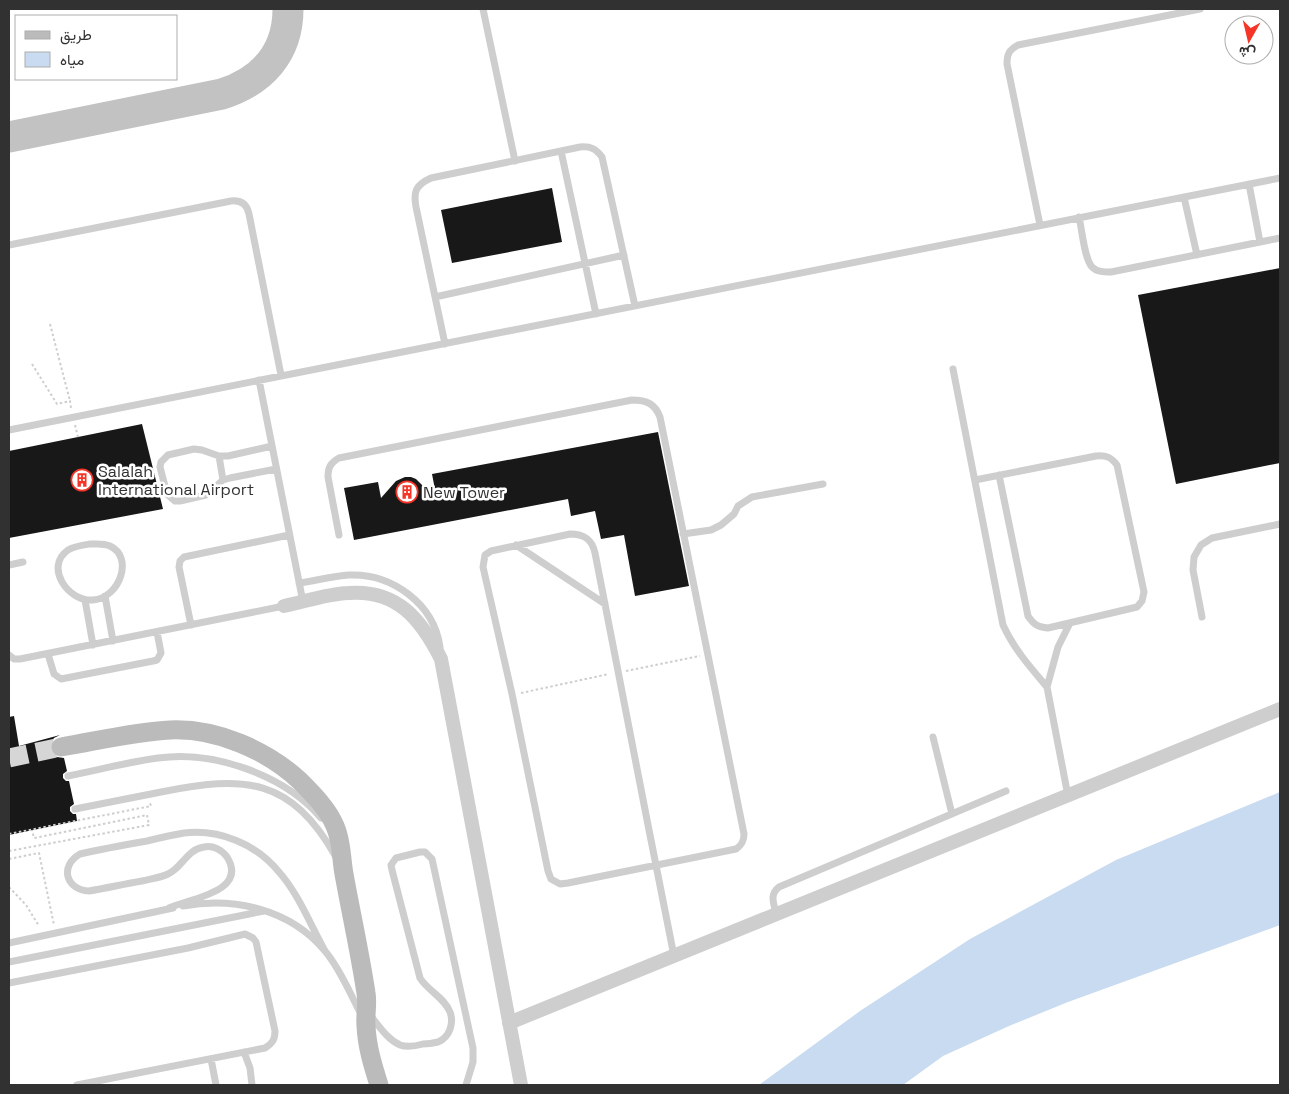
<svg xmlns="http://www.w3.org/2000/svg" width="1289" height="1094" viewBox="0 0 1289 1094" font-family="'Space Grotesk',Vazirmatn,sans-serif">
  <rect width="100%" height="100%" fill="#fff"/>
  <path fill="#c9dbf0" d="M1280,792V925L1068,1002L1009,1026L943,1056L903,1085H759L860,1011L970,939L1116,860Z"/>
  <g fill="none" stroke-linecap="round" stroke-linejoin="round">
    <path stroke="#c2c2c2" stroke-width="31" d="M9,137L222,94C262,81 288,53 288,9"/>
  </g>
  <path fill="#181818" d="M552,188L562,242L452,263L441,210Z
    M1280,268V463L1176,484L1138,295Z
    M142,424L163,509L9,538V451Z
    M658,432L689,586L635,596L624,535L601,539L595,511L571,516L568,499L354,540L344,488L378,482L381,498L396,481L405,477H411L416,479L437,500L432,474Z
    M14,716L19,746L60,735L54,738L51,743L50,749L53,755L57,757L64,758L67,771L63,774V778L66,781H69L74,804L70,807V811L73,814H76L77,821L9,835V717Z"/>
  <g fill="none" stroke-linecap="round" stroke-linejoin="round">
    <path stroke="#d6d6d6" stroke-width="19" stroke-dasharray="19 9" stroke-linecap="butt" d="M9,758L61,747"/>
    <path stroke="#cecece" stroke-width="2" stroke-dasharray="2.5 2.5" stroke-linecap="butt" d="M50,324L70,401
      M32,364L57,404L70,401L71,408
      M75,425L78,437
      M626,671L700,656
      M521,693L609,674
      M9,834L151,806L150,803
      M9,851L149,825L147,815L34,838L32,830
      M9,859L39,853L54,925
      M9,887L26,905L39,926"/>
    <path stroke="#cecece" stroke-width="7" d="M483,9L515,161
      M561,151L596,314
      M1249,184L1260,242
      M1184,197L1197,255
      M1079,217C1082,229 1084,258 1092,267C1097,272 1104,272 1111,272L1280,238
      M1040,225L1007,64C1007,54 1009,50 1018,45L1200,9
      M9,245L231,201C241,200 247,204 249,214L281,375
      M435,297L624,255
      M445,344L416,207C413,191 416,185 431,178L580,147C591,146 596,149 602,157L635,306
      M953,369L1003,625C1014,649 1030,667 1047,687
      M259,380L303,602
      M9,430L1280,178
      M272,446L228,456H219L202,450L194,449L168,455L161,462L160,467L167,494L175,501H180L206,495L223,480L230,478L276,469
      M219,456L223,480
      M975,480L1096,456C1106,455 1111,457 1117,465L1144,592L1142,601L1137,607L1048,628C1038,627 1034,625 1028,616L999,475
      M683,534L711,530L721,525L734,514L738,506L752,497L823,484
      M339,535L328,477C328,468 330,463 339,458L632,400C647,400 655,404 660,417L744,834C744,841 742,845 736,849L568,883L560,884L551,879L548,871L512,694L483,567L485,555L491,551L570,534C584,534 592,539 595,553L649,830L674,956
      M90,544C97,544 104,543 110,546C134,557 120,598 93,600C68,602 44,567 68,550C75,546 83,545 90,544Z
      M516,545L605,604
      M9,565L23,562
      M299,583C315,581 332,576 349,575C392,573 434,604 440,647
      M105,596L113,641
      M85,600L93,645
      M1202,617L1193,570L1194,557L1201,545L1212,538L1280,524
      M191,625L179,567L180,561L184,557L289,535
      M48,654L54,674L61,679L153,661L157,660L161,653L157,632
      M9,655L14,659H20L284,606
      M933,737L952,814
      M68,776C98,770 128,762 158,758C213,750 285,775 321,818
      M1068,796L1047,687L1058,647L1070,623
      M75,809C104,803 132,798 161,792C244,775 291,777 336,857
      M183,906C235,897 290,909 325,951C341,970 350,994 361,1014
      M169,908C188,899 249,892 227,857C222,850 213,845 204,847C187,849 182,868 168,874C160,878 150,879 142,881C124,884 107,888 89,891C66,890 59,866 80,854C102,849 124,845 147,841C159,838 172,835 184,833C220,829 256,844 279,872C298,893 311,926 325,951
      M776,914C774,903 769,895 779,887L1006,791
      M9,943L173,908
      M9,962L264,911
      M9,983L188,948L245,934L253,938L256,942L275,1031C275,1039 273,1043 265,1048L77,1085
      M370,1015C379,1026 387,1039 400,1045C408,1048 416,1046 423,1044C428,1044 434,1043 438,1042C450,1037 454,1023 450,1012C444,997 428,991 420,978L392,870L391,865L396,858L420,852H425L432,859L473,1048V1062L466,1085
      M244,1052L250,1068L252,1085
      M211,1059L216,1085"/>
    <path stroke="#cecece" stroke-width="14" d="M284,606C304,602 326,594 348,593C397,589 421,619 441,659L521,1085
      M509,1023L1280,709"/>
    <path stroke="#bbb" stroke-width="19" d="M61,747C97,741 133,732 170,730C216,728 267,750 300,781C313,794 328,809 335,826C342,841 341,858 344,874C351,913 360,953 366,993C368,1004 365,1015 366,1026C367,1047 373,1066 379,1085"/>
  </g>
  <defs>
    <g id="building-ring" transform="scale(1.125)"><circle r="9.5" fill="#fff" stroke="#f43527" stroke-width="1.5"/><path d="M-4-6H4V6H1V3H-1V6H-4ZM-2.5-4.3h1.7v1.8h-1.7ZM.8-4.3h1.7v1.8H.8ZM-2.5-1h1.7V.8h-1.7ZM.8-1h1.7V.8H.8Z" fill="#f43527"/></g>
  </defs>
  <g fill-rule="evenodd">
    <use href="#building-ring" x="82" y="480"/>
    <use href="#building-ring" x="407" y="492"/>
  </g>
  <g text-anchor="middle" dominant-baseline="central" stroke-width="5" stroke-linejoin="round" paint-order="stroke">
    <g font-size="16" fill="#313131" stroke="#fff" text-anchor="start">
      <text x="98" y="471">Salalah<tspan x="98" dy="18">International Airport</tspan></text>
      <text x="423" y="492">New Tower</text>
    </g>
  </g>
  <rect width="1289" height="1094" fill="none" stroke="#313131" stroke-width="20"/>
  <rect x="15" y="15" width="162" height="65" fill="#ffffff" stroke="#adadad"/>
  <rect x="25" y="31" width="25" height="8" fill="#bbbbbb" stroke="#adadad"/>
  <text x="60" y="40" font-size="15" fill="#313131">طريق</text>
  <rect x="25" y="52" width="25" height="15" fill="#c9dbf0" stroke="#adadad"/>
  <text x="60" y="65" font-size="15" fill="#313131">مياه</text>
  <g transform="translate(1249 40) rotate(188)"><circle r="24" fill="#ffffff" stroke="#adadad"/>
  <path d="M0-4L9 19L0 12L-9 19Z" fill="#f43527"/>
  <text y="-8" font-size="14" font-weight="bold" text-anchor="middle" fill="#313131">ش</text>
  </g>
</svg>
